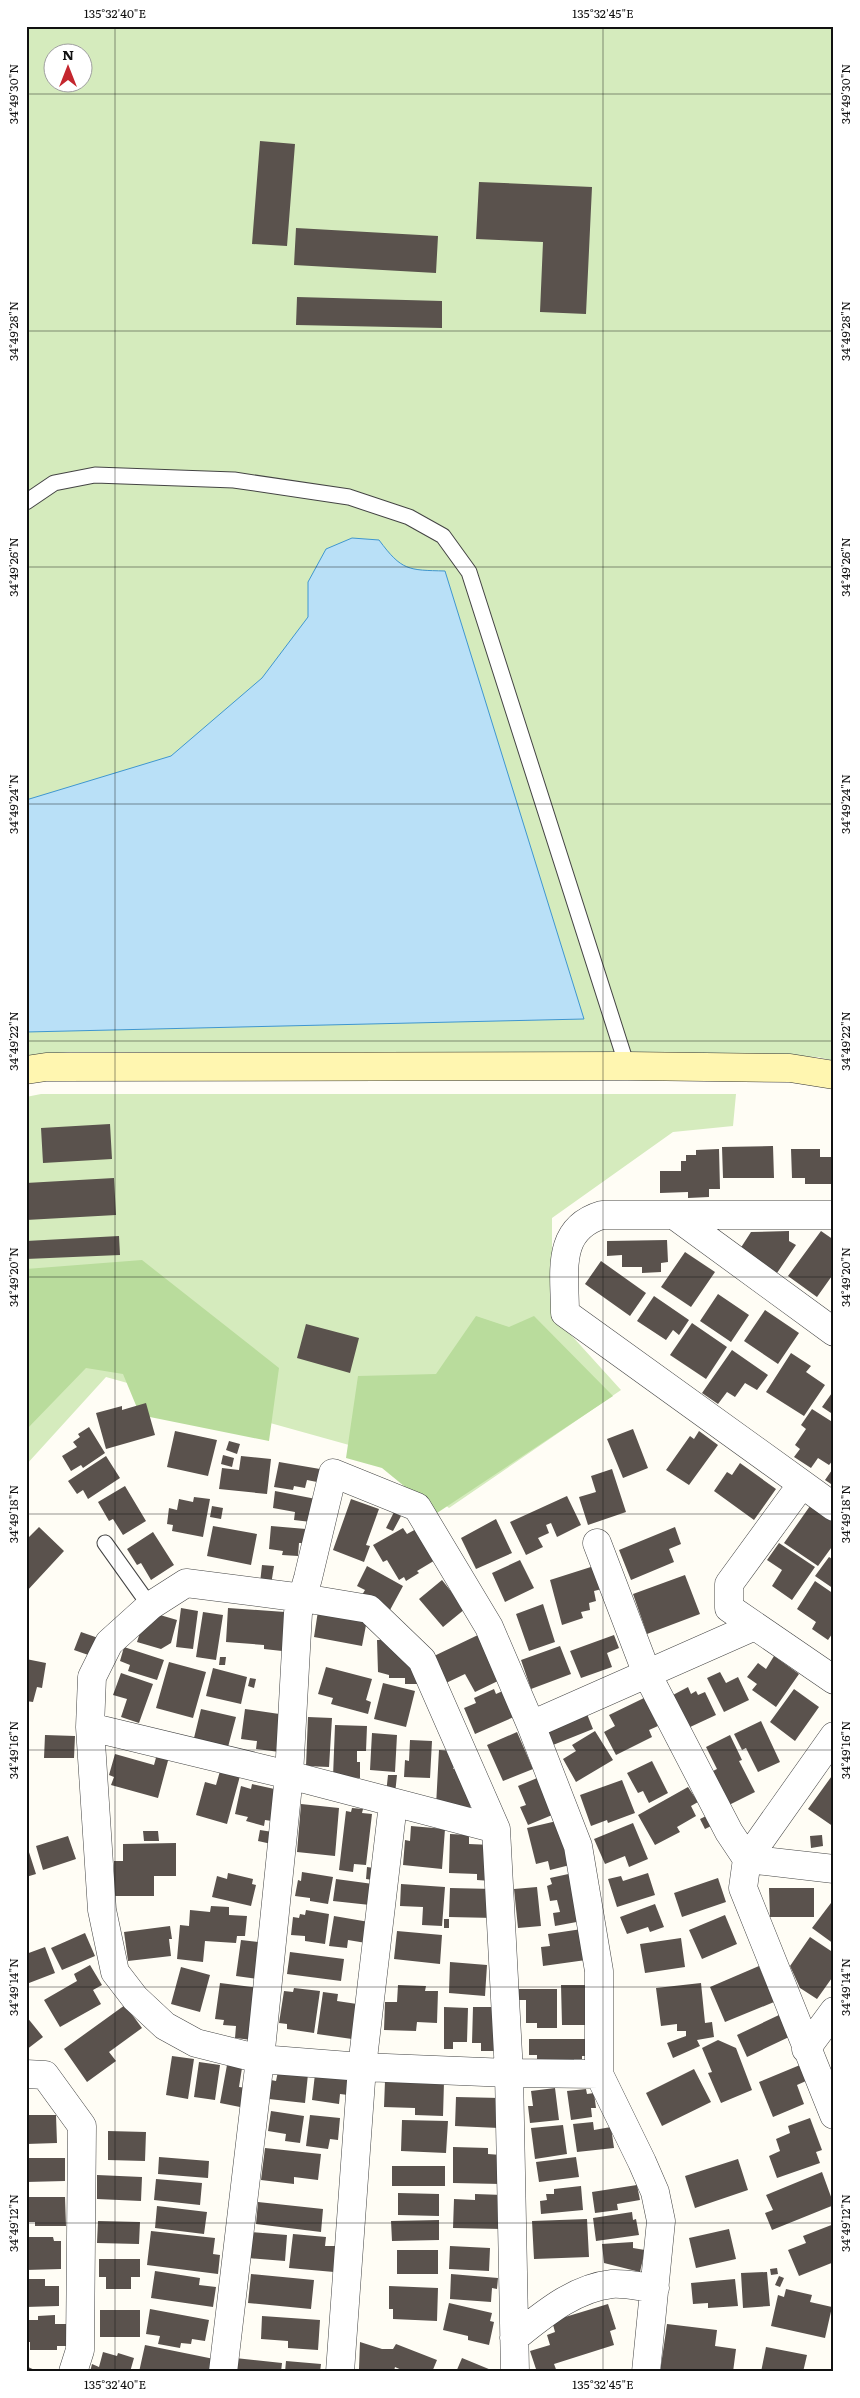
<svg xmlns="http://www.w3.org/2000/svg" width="860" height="2398" viewBox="0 0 860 2398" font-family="Literata,serif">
  <rect width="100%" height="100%" fill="#fffdf5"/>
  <path fill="#d5ebbd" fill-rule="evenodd" d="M26,26H834V1061L818,1057L717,1054L68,1052L26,1056ZM52,52H82V82H52Z
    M41,1094H736L733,1126L673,1132L552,1218V1314L621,1390L449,1508L385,1455L106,1377L26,1465V1097Z"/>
  <path fill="#b9dc9c" d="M142,1260L279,1368L269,1441L140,1415L123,1374L86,1368L26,1430V1269Z
    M476,1316L509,1327L534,1316L613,1396L437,1513L382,1468L346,1458L358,1376L436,1374Z"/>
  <path fill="#b9e0f7" stroke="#3f96cf" d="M352,538L379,540C402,571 408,570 445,571L584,1019L26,1032V800L171,756L262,678L308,617V582L326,549Z"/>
  <path fill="#5a524d" d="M260,141L295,144L287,246L252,244Z
    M479,182L592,187L586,314L540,312L543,242L476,239Z
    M296,228L438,236L436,273L294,265Z
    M297,297L442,301V328L296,325Z
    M110,1124L112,1159L43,1163L41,1128Z
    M773,1146L774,1178H723L722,1147Z
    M719,1149L720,1189H709V1197L688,1198V1192L660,1193V1171H681V1161H686V1155H696V1150Z
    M791,1149H820V1157H834V1180H831V1184H805V1178H792Z
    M114,1178L116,1215L26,1220V1183Z
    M789,1231V1241L796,1245L777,1273L740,1249L751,1232Z
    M821,1231L834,1240V1273L817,1297L788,1276Z
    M119,1236L120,1255L26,1259V1241Z
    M667,1240L668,1262L661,1263V1272L642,1273V1267H622V1255L607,1256V1241Z
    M685,1252L715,1272L691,1307L661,1287Z
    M601,1261L646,1293L630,1316L585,1284Z
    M718,1294L749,1315L731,1342L700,1321Z
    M654,1296L689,1320L679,1335L673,1330L666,1340L637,1321Z
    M765,1310L799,1333L778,1364L744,1341Z
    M692,1323L727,1347L706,1379L670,1355Z
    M306,1324L359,1338L350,1373L297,1358Z
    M732,1350L768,1375L757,1390L745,1383L735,1397L727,1392L718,1404L702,1393Z
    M791,1353L811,1366L806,1372L825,1385L804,1416L766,1392Z
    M834,1390V1415L822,1407Z
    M146,1403L155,1435L106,1449L96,1413L122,1406V1410Z
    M812,1409L834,1423V1459L829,1465L818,1458L811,1468L794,1457L800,1449L795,1445L806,1429L801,1425Z
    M89,1427L105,1453L83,1468L81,1465L71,1471L62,1456L77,1447L73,1442L80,1437L78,1434Z
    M633,1429L648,1468L623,1478L607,1439Z
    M175,1431L217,1440L208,1476L167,1467Z
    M699,1431L718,1445L689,1485L666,1470L690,1436L694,1439Z
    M229,1441L240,1444L237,1454L226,1450Z
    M223,1455L234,1458L232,1467L221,1464Z
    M106,1456L120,1478L88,1499L83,1490L77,1494L68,1481Z
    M241,1456L271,1459L267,1494L219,1489L222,1468L239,1470Z
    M279,1462L320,1469L317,1482L307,1480L305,1488L294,1486L293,1490L274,1487Z
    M740,1463L776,1489L754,1520L714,1491L727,1472L732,1475Z
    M834,1467V1486L825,1480Z
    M612,1469L626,1512L588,1525L579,1497L596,1492L591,1476Z
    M125,1486L146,1521L123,1535L113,1519L109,1521L98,1502Z
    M275,1491L316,1499L311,1522L294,1520L295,1512L273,1508Z
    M567,1496L581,1525L557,1537L551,1523L546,1525L549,1533L538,1538L543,1547L526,1555L510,1522Z
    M194,1497L210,1499L203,1537L172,1531L173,1525L167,1524L169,1508L177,1510L179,1499L193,1502Z
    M351,1499L379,1509L366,1545L370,1546L364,1562L333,1550Z
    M212,1506L223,1508L221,1519L210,1517Z
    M810,1506L834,1522V1544L818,1566L784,1543Z
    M394,1512L401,1516L393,1531L386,1528Z
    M496,1519L512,1553L476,1569L461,1538Z
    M213,1526L257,1534L251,1565L207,1556Z
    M271,1526L306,1529L305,1543H299L298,1556L282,1555L283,1551L269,1549Z
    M39,1527L64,1551L26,1592V1540Z
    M675,1527L681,1544L669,1549L674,1562L631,1580L619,1550Z
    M403,1528L407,1534L418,1528L437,1559L417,1571L419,1573L406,1581L404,1577L399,1580L387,1560L383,1562L373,1545Z
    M153,1532L174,1565L151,1580L141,1563L137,1565L127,1549Z
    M779,1543L815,1567L792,1600L772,1586L782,1570L767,1560Z
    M829,1557L834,1560V1589L815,1576Z
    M520,1560L534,1588L505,1602L492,1573Z
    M262,1565L274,1566L271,1585L260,1583Z
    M367,1566L403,1586L390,1610L362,1595L365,1590L357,1586Z
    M594,1566L602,1589L594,1591L596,1601L589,1603L590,1610L581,1612L583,1618L562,1625L550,1580Z
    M685,1575L700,1614L647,1634L633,1594Z
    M442,1580L465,1609L443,1627L419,1599Z
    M815,1581L834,1594V1631L828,1640L812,1629L816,1622L797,1609Z
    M543,1604L555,1642L529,1651L516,1614Z
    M181,1608L198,1611L193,1649L176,1647Z
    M228,1608L285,1612L282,1651L264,1649V1645L226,1642Z
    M318,1611L367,1620L362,1646L314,1637Z
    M203,1612L223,1615L216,1660L196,1657Z
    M160,1615L177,1620L171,1643L161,1649L137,1642L142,1626Z
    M81,1632L101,1639L94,1657L74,1650Z
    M478,1635L500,1680L475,1692L465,1674L446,1683L434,1656Z
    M614,1635L619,1648L607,1653L612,1667L581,1678L570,1651Z
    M377,1640H388L415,1664L418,1684H405V1678H389V1675L378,1672Z
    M560,1646L571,1674L531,1689L521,1660Z
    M124,1647L164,1660L157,1680L128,1671L130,1665L120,1661Z
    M774,1656L799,1674L776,1707L752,1690L757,1684L747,1677L758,1663L766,1669Z
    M220,1657H226L225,1665H219Z
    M26,1659L46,1663L42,1688L37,1687L33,1702L26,1701Z
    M169,1662L206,1672L193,1718L156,1708Z
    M326,1667L372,1679L366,1700L371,1702L368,1714L331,1704L333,1698L318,1694Z
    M213,1668L247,1677L241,1704L206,1696Z
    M720,1672L726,1683L738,1677L749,1700L724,1712L707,1678Z
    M121,1673L153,1684L139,1723L121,1717L127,1699L113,1695Z
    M250,1678L256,1679L254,1688L248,1686Z
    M383,1683L415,1691L406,1727L374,1719Z
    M688,1687L691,1694L696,1691L698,1695L705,1692L716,1715L688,1728L673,1695Z
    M494,1689L496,1694L505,1690L516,1716L475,1734L464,1708L476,1703L474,1698Z
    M794,1689L819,1707L795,1741L770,1722Z
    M644,1698L658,1726L649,1730L652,1737L616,1755L604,1732L615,1726L609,1715Z
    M201,1709L236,1717L228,1747L194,1738Z
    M245,1709L286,1715L280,1752L256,1749L257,1741L241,1739Z
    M587,1714L593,1729L553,1745L547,1730Z
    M308,1717L332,1718L329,1767L306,1766Z
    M761,1721L780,1762L758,1772L746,1748L742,1750L734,1734Z
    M335,1725L367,1726L366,1751H357V1762H360V1778L333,1777Z
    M595,1731L613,1760L576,1782L563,1759L576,1751L572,1745Z
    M517,1732L533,1769L503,1781L487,1745Z
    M372,1733L397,1735L395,1772L370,1770Z
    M45,1735L75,1736L74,1758H44Z
    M730,1735L742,1760L739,1761L755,1792L729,1805L711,1772L717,1769L706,1747Z
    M410,1740L432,1741L430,1778L404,1777L405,1760L409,1761Z
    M439,1750L454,1751L453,1769H459L464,1776L463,1790L470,1791V1808L436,1806Z
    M115,1754L154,1765L157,1754L169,1757L158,1798L111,1785L114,1777L109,1775Z
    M652,1761L668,1793L649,1803L643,1791L638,1793L627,1773Z
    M220,1771L240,1776L227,1824L196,1815L205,1782L216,1785Z
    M834,1773V1827L808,1809Z
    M388,1775H397L395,1794H386Z
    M542,1776L557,1813L528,1825L520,1807L526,1805L518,1786Z
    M622,1780L635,1813L608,1823L607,1820L591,1826L580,1795Z
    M252,1784L279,1790L272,1821L265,1820L264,1826L246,1821L248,1817L235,1814L241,1786L251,1789Z
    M688,1787L698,1802L691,1806L696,1816L677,1827L680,1832L655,1845L638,1815Z
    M301,1804L339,1808L335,1856L297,1852Z
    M352,1808L363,1809L362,1813L372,1814L366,1865L354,1864L353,1872L339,1870L346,1811L351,1812Z
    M710,1814L715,1824L705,1829L700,1819Z
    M561,1820L570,1865L550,1870L548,1861L536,1864L527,1828Z
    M633,1823L648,1859L629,1867L625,1856L605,1864L594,1839Z
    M411,1826L445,1829L442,1869L403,1865L405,1840L410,1841Z
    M260,1830L279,1833L276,1845L258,1841Z
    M143,1831H158L159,1841H144Z
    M450,1834L469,1835V1844L492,1845L491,1881L477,1880V1874L449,1873Z
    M822,1835L823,1846L811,1848L810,1836Z
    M68,1836L76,1859L43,1870L36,1846Z
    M176,1843V1876H154V1896H114V1861H123V1844Z
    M28,1849L36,1874L26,1877V1850Z
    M367,1867L374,1868L373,1880L366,1879Z
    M302,1872L333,1877L328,1904L310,1901V1898L295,1896L298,1880L301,1881Z
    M228,1873L253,1879L252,1884L256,1885L251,1906L212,1897L217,1876L227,1879Z
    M573,1873L582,1921L555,1926L553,1913L560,1912L557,1900L550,1901L547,1886L552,1884L550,1878Z
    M648,1873L655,1895L617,1907L608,1879L621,1876L623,1881Z
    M718,1878L726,1902L682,1917L674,1893Z
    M336,1879L373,1884L370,1905L333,1901Z
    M401,1884L445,1887L442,1926L422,1925L423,1907L400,1906Z
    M537,1887L541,1926L518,1928L514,1889Z
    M450,1888L494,1889V1918L449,1917Z
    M769,1888H814V1917H770Z
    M834,1899V1944L812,1928Z
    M655,1904L664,1927L650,1932L648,1927L627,1934L620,1917Z
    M211,1906L229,1907V1915L247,1916L245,1936H237L236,1943L205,1941L203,1962L177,1959L180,1925L189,1926L190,1910L210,1912Z
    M306,1910L329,1914L325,1944L305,1941V1936L291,1935L293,1917L299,1918L300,1914L305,1915Z
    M725,1915L737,1944L702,1959L689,1930Z
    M334,1916L369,1922L366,1943L348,1940L347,1948L329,1946Z
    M444,1919H449V1928H444Z
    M170,1926L172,1939H169L171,1956L128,1961L124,1932Z
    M582,1929L586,1960L543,1966L541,1947L550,1946L548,1934Z
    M397,1931L442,1935L440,1964L394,1959Z
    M85,1933L95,1956L62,1970L51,1948Z
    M810,1937L834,1953V1975L817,1999L800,1988L790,1966Z
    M681,1938L685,1967L645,1973L640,1944Z
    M241,1940L266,1943L257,1979L236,1976Z
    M45,1947L55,1973L29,1983L26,1976V1954Z
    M290,1952L344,1959L341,1981L287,1974Z
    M450,1962L487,1965L485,1996L449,1993Z
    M90,1965L102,1985L93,1990L101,2004L60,2027L44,2000L77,1981L74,1974Z
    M759,1966L774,2002L725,2022L710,1987Z
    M181,1967L210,1975L200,2012L171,2004Z
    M220,1983L259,1988L252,2040L235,2038L236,2026L223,2025L224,2020L215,2019Z
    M701,1983L705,2023L712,2022L714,2037L697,2040L700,2046L673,2058L667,2043L686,2036V2031H677V2024L661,2026L656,1988Z
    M398,1985L426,1986L425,1991H438L437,2023L417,2022L416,2031L384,2030L385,2002H397Z
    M561,1985H586L587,2025H562Z
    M294,1988L320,1991L314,2033L287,2029V2024L279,2023L284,1991L293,1992Z
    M518,1989H557V2028H537V2023H526V2000H518Z
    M323,1992L338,1994L337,2001L357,2004L352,2039L317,2034Z
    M125,2005L142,2028L109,2052L116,2061L87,2082L64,2049Z
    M444,2007L468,2008L467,2042H453V2049H444Z
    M473,2007H497L500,2051H481V2043H472Z
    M779,2015L789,2037L747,2057L737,2035Z
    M26,2016L43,2037L26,2050Z
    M529,2039H586L585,2056H582V2059H574V2064L537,2063V2055H529Z
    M718,2040L736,2048L752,2090L721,2103L708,2073L712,2072L702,2048Z
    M172,2056L194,2059L188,2099L166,2095Z
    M199,2062L220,2065L215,2100L194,2097Z
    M227,2065L242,2068L239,2087L248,2088L245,2108L220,2103Z
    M800,2065L806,2081L797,2085L804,2104L773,2117L759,2082Z
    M694,2069L711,2102L662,2126L646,2093Z
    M278,2071L308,2074L305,2103L269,2099L271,2080L276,2081Z
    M315,2074L350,2078L348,2095L340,2094L339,2104L312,2100Z
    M385,2081L444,2082L443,2116L415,2115V2108L384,2107Z
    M555,2088L559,2120L530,2123L528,2106H533L531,2091Z
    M586,2089L587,2094L594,2093L596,2108H591L592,2117L571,2120L567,2091Z
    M456,2097L500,2098L499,2128L455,2126Z
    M271,2111L304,2116L300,2143L285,2141L286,2134L268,2131Z
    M26,2115H56L57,2143L26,2144Z
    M310,2115L340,2118L338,2140L330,2139L328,2149L306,2146Z
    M810,2118L822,2150L816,2152L820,2163L777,2178L769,2156L780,2151L776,2139L790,2133L788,2126Z
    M402,2120L448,2121L446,2153L401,2151Z
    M593,2122L594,2130L611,2127L614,2148L577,2152L573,2124Z
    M563,2125L567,2154L535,2159L531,2128Z
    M108,2131L146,2132L145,2161L108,2160Z
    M453,2147L488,2148V2154L501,2155V2184L453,2183Z
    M265,2148L321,2154L318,2180L294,2177V2184L261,2180Z
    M159,2157L209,2161L208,2178L158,2174Z
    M576,2157L579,2177L539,2182L536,2162Z
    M26,2158H65V2181L26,2182Z
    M738,2159L748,2190L695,2208L685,2176Z
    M392,2166H445V2186H392Z
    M822,2172L834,2205L772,2230L765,2213L773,2210L766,2195Z
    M97,2175L142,2177L141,2201L97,2199Z
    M156,2179L202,2183L200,2205L154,2200Z
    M637,2185L640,2200L617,2204L618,2210L595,2213L592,2192Z
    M581,2186L583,2210L541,2214L540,2201L547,2200L546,2194H554V2189Z
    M398,2193L439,2194V2216L398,2215Z
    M475,2194L503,2195L502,2229L453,2228L454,2199L475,2200Z
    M26,2197H65L66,2226H35V2222H26Z
    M258,2202L323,2209L321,2232L256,2224Z
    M157,2206L207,2212L204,2234L155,2228Z
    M632,2212L633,2220L636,2219L639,2235L596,2241L593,2218Z
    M587,2219L589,2257L534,2259L532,2221Z
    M439,2220V2240L392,2241L391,2221Z
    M98,2221L140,2222L139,2244L97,2243Z
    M834,2224V2262L799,2276L788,2250L806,2243L803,2236Z
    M729,2229L736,2259L696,2268L689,2238Z
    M151,2231L215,2238L213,2254L220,2255L218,2274L147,2265Z
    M251,2232L287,2235L285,2261L248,2258Z
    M293,2234L326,2237L325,2246H336L334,2272L289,2268Z
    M29,2237H53L54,2241H61V2269L26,2270V2244H29Z
    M633,2242V2248L645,2250L640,2272L604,2263L602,2244Z
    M450,2246L490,2248L489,2271L449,2269Z
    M397,2250H438V2274H397Z
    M99,2259H140V2277H131V2289H106V2277H99Z
    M777,2268L778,2274L771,2275L770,2269Z
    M155,2271L200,2278L199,2285L216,2287L213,2307L151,2298Z
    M767,2272L770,2306L743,2308L741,2273Z
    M251,2274L314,2280L311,2309L248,2303Z
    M451,2274L498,2278L497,2289L492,2288L491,2302L450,2299Z
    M779,2276L784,2278L780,2287L775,2285Z
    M26,2279H45V2286H59V2306L26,2307Z
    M735,2279L738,2306L708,2308V2303L693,2304L691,2283Z
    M389,2286L438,2288L437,2321L393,2319V2309H389Z
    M786,2289L812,2295L810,2302L832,2307L825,2338L771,2326L778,2295L784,2297Z
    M449,2303L492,2313L490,2321L494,2322L489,2345L468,2340V2336L443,2330Z
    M608,2304L616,2329L610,2331L614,2345L554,2364L557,2372H537L530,2351L550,2345L547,2335L555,2332L552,2321Z
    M150,2309L209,2320L205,2341L192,2339L191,2344L181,2343L180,2348L158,2344L160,2336L146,2334Z
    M100,2310H140V2337H100Z
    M55,2315V2324H67V2346H57V2350H30V2342H26V2320H38V2316Z
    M262,2316L320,2320L318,2350L288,2348V2341L261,2339Z
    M667,2324L717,2330L715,2346L736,2349L733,2372H660Z
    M360,2342L382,2349H393L396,2344L437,2360L432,2372H406L395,2367L394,2371L359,2369Z
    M145,2345L214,2359L211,2372H139Z
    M766,2347L807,2355L803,2372H761Z
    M103,2352L117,2356L118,2353L134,2358L130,2372H90L92,2364L99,2367Z
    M235,2358L282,2363L281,2372H234Z
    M462,2358L496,2372H456Z
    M286,2361L321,2364L320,2372H285Z
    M26,2366L39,2372H26Z"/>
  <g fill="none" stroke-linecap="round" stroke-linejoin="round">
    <g stroke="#444" stroke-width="17">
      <path id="lane" d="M26,502L54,483L95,475L234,480L349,497L409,517L443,536L469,572L627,1066
        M105,1543L150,1606"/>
    </g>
    <g stroke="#444" stroke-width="29">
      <path id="street" d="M674,1215L834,1332
        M834,1215H602C555,1229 565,1273 565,1313L834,1507
        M802,1484L729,1584V1608L834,1680
        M597,1543L647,1674L729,1832L747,1859L834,1869
        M531,1725L755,1626
        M90,1727L289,1775L496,1829
        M834,1736L747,1859L743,1888L834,2115
        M806,2049L834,2011
        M26,2074L45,2075L82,2126L80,2350L73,2372
        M514,2338C543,2315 574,2288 612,2284C626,2283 641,2287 655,2288
        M223,2372L260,2059L289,1775L298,1613L308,1578L333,1473L417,1507L489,1627L531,1725L578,1846L599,1971V2074L642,2162L655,2192L661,2221L646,2372
        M340,2372L362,2067L393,1804
        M515,2372L509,2073L496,1829L422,1660L369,1609L303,1598L186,1583L150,1606L109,1643L92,1677L90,1727L102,1910L115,1972L135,1998L165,2026L196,2043L260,2059L362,2067L509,2073L599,2074"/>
    </g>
    <g stroke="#333" stroke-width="29">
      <path id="secondary" d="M26,1070L46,1067L627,1066L790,1068L834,1075"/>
    </g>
    <use href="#lane" stroke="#fff" stroke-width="15"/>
    <use href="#street" stroke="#fff" stroke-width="28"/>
    <use href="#secondary" stroke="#fff6b0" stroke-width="28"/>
  </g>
  <path fill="none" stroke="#111" stroke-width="1" stroke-opacity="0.45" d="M115,26V2372M603,26V2372M26,94H834M26,331H834M26,567H834M26,804H834M26,1041H834M26,1277H834M26,1514H834M26,1750H834M26,1987H834M26,2223H834"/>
  <rect width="860" height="2398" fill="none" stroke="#ffffff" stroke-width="55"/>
  <g transform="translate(68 68)"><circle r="24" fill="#ffffff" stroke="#a0a0a0"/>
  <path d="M0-4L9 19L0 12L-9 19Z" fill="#c4262e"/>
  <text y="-8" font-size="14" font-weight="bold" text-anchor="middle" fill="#111111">N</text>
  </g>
  <rect x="28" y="28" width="804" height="2342" fill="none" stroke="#111" stroke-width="2"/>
  <g font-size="12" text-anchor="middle" fill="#111">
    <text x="115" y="18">135°32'40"E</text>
    <text x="603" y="18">135°32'45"E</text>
    <text transform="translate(14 94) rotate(-90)" y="4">34°49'30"N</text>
    <text transform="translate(846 94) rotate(-90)" y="4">34°49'30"N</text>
    <text transform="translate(14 331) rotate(-90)" y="4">34°49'28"N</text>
    <text transform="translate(846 331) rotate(-90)" y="4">34°49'28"N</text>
    <text transform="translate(14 567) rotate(-90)" y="4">34°49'26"N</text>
    <text transform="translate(846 567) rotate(-90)" y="4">34°49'26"N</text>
    <text transform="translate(14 804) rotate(-90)" y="4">34°49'24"N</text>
    <text transform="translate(846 804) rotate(-90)" y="4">34°49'24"N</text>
    <text transform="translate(14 1041) rotate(-90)" y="4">34°49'22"N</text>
    <text transform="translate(846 1041) rotate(-90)" y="4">34°49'22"N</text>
    <text transform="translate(14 1277) rotate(-90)" y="4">34°49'20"N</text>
    <text transform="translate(846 1277) rotate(-90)" y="4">34°49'20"N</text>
    <text transform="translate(14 1514) rotate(-90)" y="4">34°49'18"N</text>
    <text transform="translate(846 1514) rotate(-90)" y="4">34°49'18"N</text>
    <text transform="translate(14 1750) rotate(-90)" y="4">34°49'16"N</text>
    <text transform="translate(846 1750) rotate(-90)" y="4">34°49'16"N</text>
    <text transform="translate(14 1987) rotate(-90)" y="4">34°49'14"N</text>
    <text transform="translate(846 1987) rotate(-90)" y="4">34°49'14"N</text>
    <text transform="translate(14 2223) rotate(-90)" y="4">34°49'12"N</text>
    <text transform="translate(846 2223) rotate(-90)" y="4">34°49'12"N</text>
    <text x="115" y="2389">135°32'40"E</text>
    <text x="603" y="2389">135°32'45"E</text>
  </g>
</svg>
